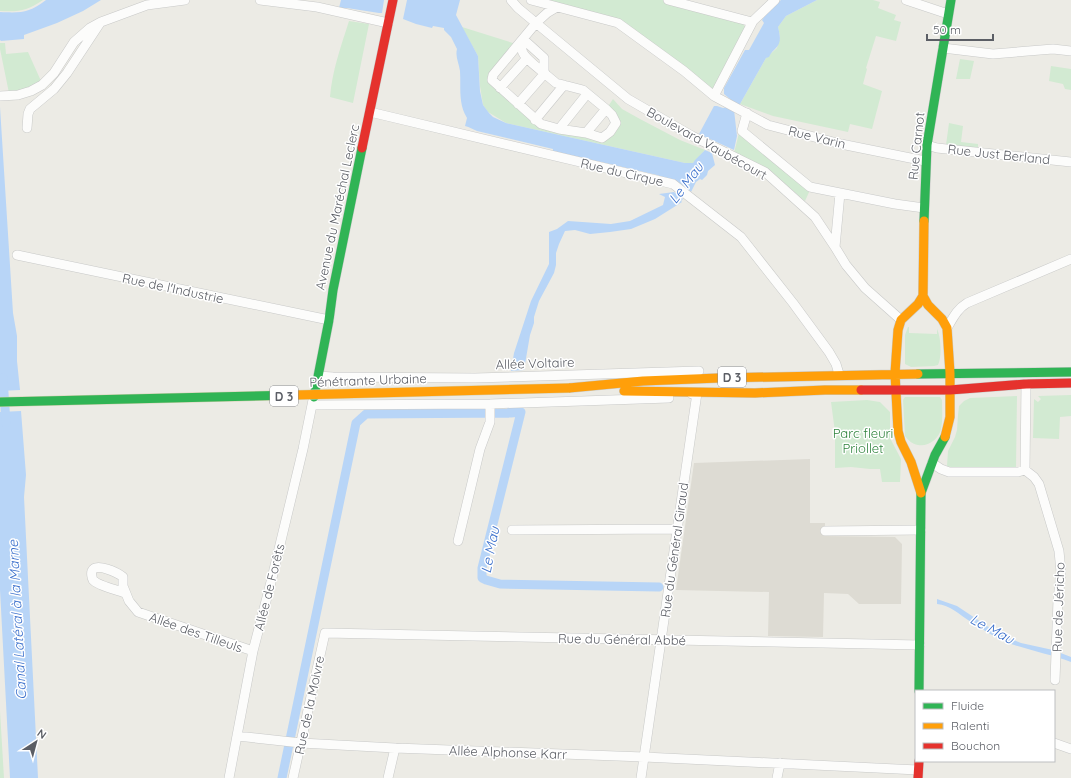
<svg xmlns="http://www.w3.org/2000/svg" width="1071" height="778" viewBox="0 0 1071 778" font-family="Quicksand,sans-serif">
  <rect width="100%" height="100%" fill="#ecebe5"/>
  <path fill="#dddbd3" d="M810,459V523H825V536L895,537L902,544L901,604H859L848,594L824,593L823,637L768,636L769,592L676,590L694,463Z"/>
  <path fill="#d2ead2" d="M0,0H43C27,11 19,12 0,11Z
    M531,0H665L744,24L745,28L712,91L618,23Z
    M817,0H873L880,2L878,8L896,15L894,20L901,22L896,41L876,36L866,68L867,69L863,84L882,91L872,129L850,124L848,132L773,116L740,104L766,58L777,48L780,36L778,27L786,16Z
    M349,21L369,24L353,103L330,97C332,71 341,46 349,21Z
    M462,27L516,44L487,78L529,117L602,141L618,123L607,108L613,99L622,109L640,119L680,140L705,150L693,163H685L506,123L488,112L483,105L480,86L478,56Z
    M0,43H5L6,54L28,52L41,81L27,89L9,93L0,49Z
    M960,59L974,61L970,79H956Z
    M1051,66L1071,69V90L1065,89L1063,84L1049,81Z
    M949,123L963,126L961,142L978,144V150L946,145Z
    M739,133L810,190L805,201L786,185L734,153Z
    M908,327H909V333L937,334V329C941,337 942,357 938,365L934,366L911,367L905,364V335Z
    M1071,395V416L1060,417L1059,439L1033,438L1034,399L1038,402L1041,399L1038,396Z
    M1017,396L1016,467H951L947,466L948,451L955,437L957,430L958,415L959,406L964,401L970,398Z
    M905,397H940L942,400C942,409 943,420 941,429C939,439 928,447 918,445C912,444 908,440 905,436L903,400Z
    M867,400L880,402L890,412V438L901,459L900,482H882L880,469H870L851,467L835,468V432L831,402Z
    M0,711L4,778H0Z"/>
  <path fill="#b8d5f7" d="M46,0H101L83,11L57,23L24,35V39L1,41L0,40V12C21,13 29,13 46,0Z
    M341,0H384L382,13H379L347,8H339Z
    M407,0H460L456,15L478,56L480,91L483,105L489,113L493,117L506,123L685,163H693L695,160L705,150L712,153L715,165L708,171L707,175L702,180L700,179L696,182L691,192L681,184L657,175L553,151V149L477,131C472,129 470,127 465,126L467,118C458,103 461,88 460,71C459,63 455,57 457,49L451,37L444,30V28L433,26L432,28L416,24L403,19Z
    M781,0H817L786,16L778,27C780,35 782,43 775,49C772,52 771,53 769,57L766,58L740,104L737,105L731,101L730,99L724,94V88L745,50H749L764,23L762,20L770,9Z
    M714,106H717L723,108L727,107L734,110L737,136L734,150L699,134Z
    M0,107L13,313L17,336V361L20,390L0,391Z
    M674,192L683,199L681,201L682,202L655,219L631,229L610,232L590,234L575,230L565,231L559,244L556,253V265L554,273L539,301L534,317V323L530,335L524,370L511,371L514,353L531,301L549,264V232L557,229L568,221L611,224L630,221L663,205L665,197L659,194Z
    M21,411L26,475L24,497L38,778H10L0,590V412Z
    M937,599L957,606L990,628L1002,635L1021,643L1053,650L1071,657V662C1050,654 1027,650 1006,642C994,637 982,629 971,622C960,615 950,605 937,604Z"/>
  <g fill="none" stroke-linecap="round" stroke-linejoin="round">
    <path stroke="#b8d5f7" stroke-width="9" d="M3,378L6,423
      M512,408L511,413L521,412L482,568V578L486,580L500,584L659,587
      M282,778L356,423L366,414L511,413"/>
    <g stroke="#c8c9c8" stroke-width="10">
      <path id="street" d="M260,0L317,7L388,23
        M511,0L518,8L536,23L628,99L692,136L765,172L815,217L835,247L846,265L865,288L901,320
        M531,0L618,23L684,71L714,96L768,125L841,144L925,161
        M668,0L752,22
        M906,0L948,14
        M523,39L544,58V73L556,83L583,90L606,109L586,133L559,129L541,124L492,80L493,75L536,23L547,13L557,7
        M523,41C522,44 521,47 522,50C523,57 538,68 544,73
        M943,48L993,54L1053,49L1071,51
        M500,88L527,58
        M0,96L18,95L31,91L42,85L54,73L74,42L90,28L101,22L147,5L185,0
        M714,96L753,21L775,0
        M518,104L545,73
        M370,112L673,184L741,237L793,303L829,352L836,364L839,374
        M747,113L742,131L810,187L895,204L924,208
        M535,120L564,85
        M27,128L28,114L30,109L54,89L67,73L100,23
        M559,129L587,94
        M586,133L602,138L610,132L616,123L612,115L606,109
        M927,145L937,148L1071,162
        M835,247L840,193
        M17,255L329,320
        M947,328C953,318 957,309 967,303L1071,259
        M318,376L333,377L475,378L699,371
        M313,405L490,404L669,398
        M932,463L941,469L949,472H1018L1025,470L1026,384
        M1025,470L1034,477L1039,484L1059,551L1061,572L1058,600L1055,680
        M512,530L677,529
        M825,531L921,530
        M458,541L480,449L490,422V404
        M125,593C118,590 98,586 93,580C92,578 91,573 92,571C96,562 118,573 123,577V586L129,601L138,612L253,651
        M237,736L301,743L395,748L644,757L918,770
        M1054,743L1071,749
        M229,778L253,651L272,578L303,449L313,400
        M293,778L325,633L920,645
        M388,778L395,748
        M641,778L697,393L692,394
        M777,778L780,763"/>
    </g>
    <g stroke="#c9cac9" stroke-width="10">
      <path id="fast" d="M924,221L927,145L951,0
        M918,374L1071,372
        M314,397L329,320L333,290L362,148
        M919,691L921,493L935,455L945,437"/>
    </g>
    <g stroke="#c9cac9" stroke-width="10">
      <path id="slow" d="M924,221L923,296L928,305L942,319L947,328L950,373V417L945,437
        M569,388L643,381L719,378L918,374
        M624,391L755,393L825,390H861
        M921,493L911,462L901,442L898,431L895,373L898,330L901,320L918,304L923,296"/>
    </g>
    <g stroke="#c9cac9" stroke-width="10">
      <path id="jam" d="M362,148L393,0
        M861,390H950L1026,384L1071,383
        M918,778L919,761"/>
    </g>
    <use href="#street" stroke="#fcfcfb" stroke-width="9"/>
    <use href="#fast" stroke="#30b455" stroke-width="9"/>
    <use href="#slow" stroke="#ff9f0a" stroke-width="9"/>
    <use href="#jam" stroke="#e5322d" stroke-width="9"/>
    <g stroke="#d6d0b1" stroke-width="10" stroke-linecap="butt">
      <path id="fast-bridge" d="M0,402L296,395"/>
    </g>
    <g stroke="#d6d0b1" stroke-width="10" stroke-linecap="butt">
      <path id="slow-bridge" d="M296,395L569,388"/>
    </g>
    <use href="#fast-bridge" stroke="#30b455" stroke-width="9"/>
    <use href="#slow-bridge" stroke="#ff9f0a" stroke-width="9"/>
  </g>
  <g text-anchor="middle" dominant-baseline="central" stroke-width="3" stroke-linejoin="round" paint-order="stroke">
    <g fill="#fff" stroke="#8c8e93" stroke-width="1">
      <rect x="718" y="367" width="28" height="20" rx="3"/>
      <rect x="270" y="386" width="28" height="20" rx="3"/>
    </g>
    <g font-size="12" font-weight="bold" fill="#5b5e65">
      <text x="732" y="377">D 3</text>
      <text x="284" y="396">D 3</text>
    </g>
    <g font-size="13" fill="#5b5e65" stroke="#fff">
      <text transform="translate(817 137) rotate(14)">Rue Varin</text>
      <text transform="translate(707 143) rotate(29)">Boulevard Vaubécourt</text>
      <text transform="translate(916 146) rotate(-84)">Rue Carnot</text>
      <text transform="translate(999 154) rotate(6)">Rue Just Berland</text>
      <text transform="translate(622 172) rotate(13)">Rue du Cirque</text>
      <text transform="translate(337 207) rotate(-78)">Avenue du Maréchal Leclerc</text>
      <text transform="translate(173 288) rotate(12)">Rue de l'Industrie</text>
      <text transform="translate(535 363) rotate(-2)">Allée Voltaire</text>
      <text transform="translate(368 380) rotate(-2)">Pénétrante Urbaine</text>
      <text transform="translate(674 550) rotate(-82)">Rue du Général Giraud</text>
      <text transform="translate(269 587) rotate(-76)">Allée de Forêts</text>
      <text transform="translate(1058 607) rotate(-88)">Rue de Jéricho</text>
      <text transform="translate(196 632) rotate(19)">Allée des Tilleuls</text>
      <text transform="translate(622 639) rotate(1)">Rue du Général Abbé</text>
      <text transform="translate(309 705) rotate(-78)">Rue de la Moivre</text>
      <text transform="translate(508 752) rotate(2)">Allée Alphonse Karr</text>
    </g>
    <g font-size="13" fill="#2d823b" stroke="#fff">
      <text x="863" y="433">Parc fleuri<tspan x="863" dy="15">Priollet</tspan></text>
    </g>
    <g font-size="14" font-style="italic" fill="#3b70cc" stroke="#fff">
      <text transform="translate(686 183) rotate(-53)">Le Mau</text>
      <text transform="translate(490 550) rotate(-79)">Le Mau</text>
      <text transform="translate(17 620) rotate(-93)">Canal Latéral à la Marne</text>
      <text transform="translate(992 629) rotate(28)">Le Mau</text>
    </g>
  </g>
  <rect x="915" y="690" width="140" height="72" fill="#ffffff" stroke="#bdbfc1"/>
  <rect x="923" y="703" width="20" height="6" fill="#30b455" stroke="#bdbfc1"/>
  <text x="951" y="710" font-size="12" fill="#5b5e65">Fluide</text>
  <rect x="923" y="723" width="20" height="6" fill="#ff9f0a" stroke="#bdbfc1"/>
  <text x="951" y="730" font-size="12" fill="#5b5e65">Ralenti</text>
  <rect x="923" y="743" width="20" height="6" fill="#e5322d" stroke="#bdbfc1"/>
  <text x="951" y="750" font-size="12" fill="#5b5e65">Bouchon</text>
  <g transform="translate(36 742) rotate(36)" stroke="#ffffff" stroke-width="3" paint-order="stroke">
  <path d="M0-3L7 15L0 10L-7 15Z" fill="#5b5e65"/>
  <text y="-6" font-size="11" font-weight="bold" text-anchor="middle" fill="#5b5e65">N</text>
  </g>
  <path d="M927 34v6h66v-6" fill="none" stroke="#5b5e65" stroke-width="2"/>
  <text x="933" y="34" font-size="12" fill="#5b5e65" stroke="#ffffff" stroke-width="3" paint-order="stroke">50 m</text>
</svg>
